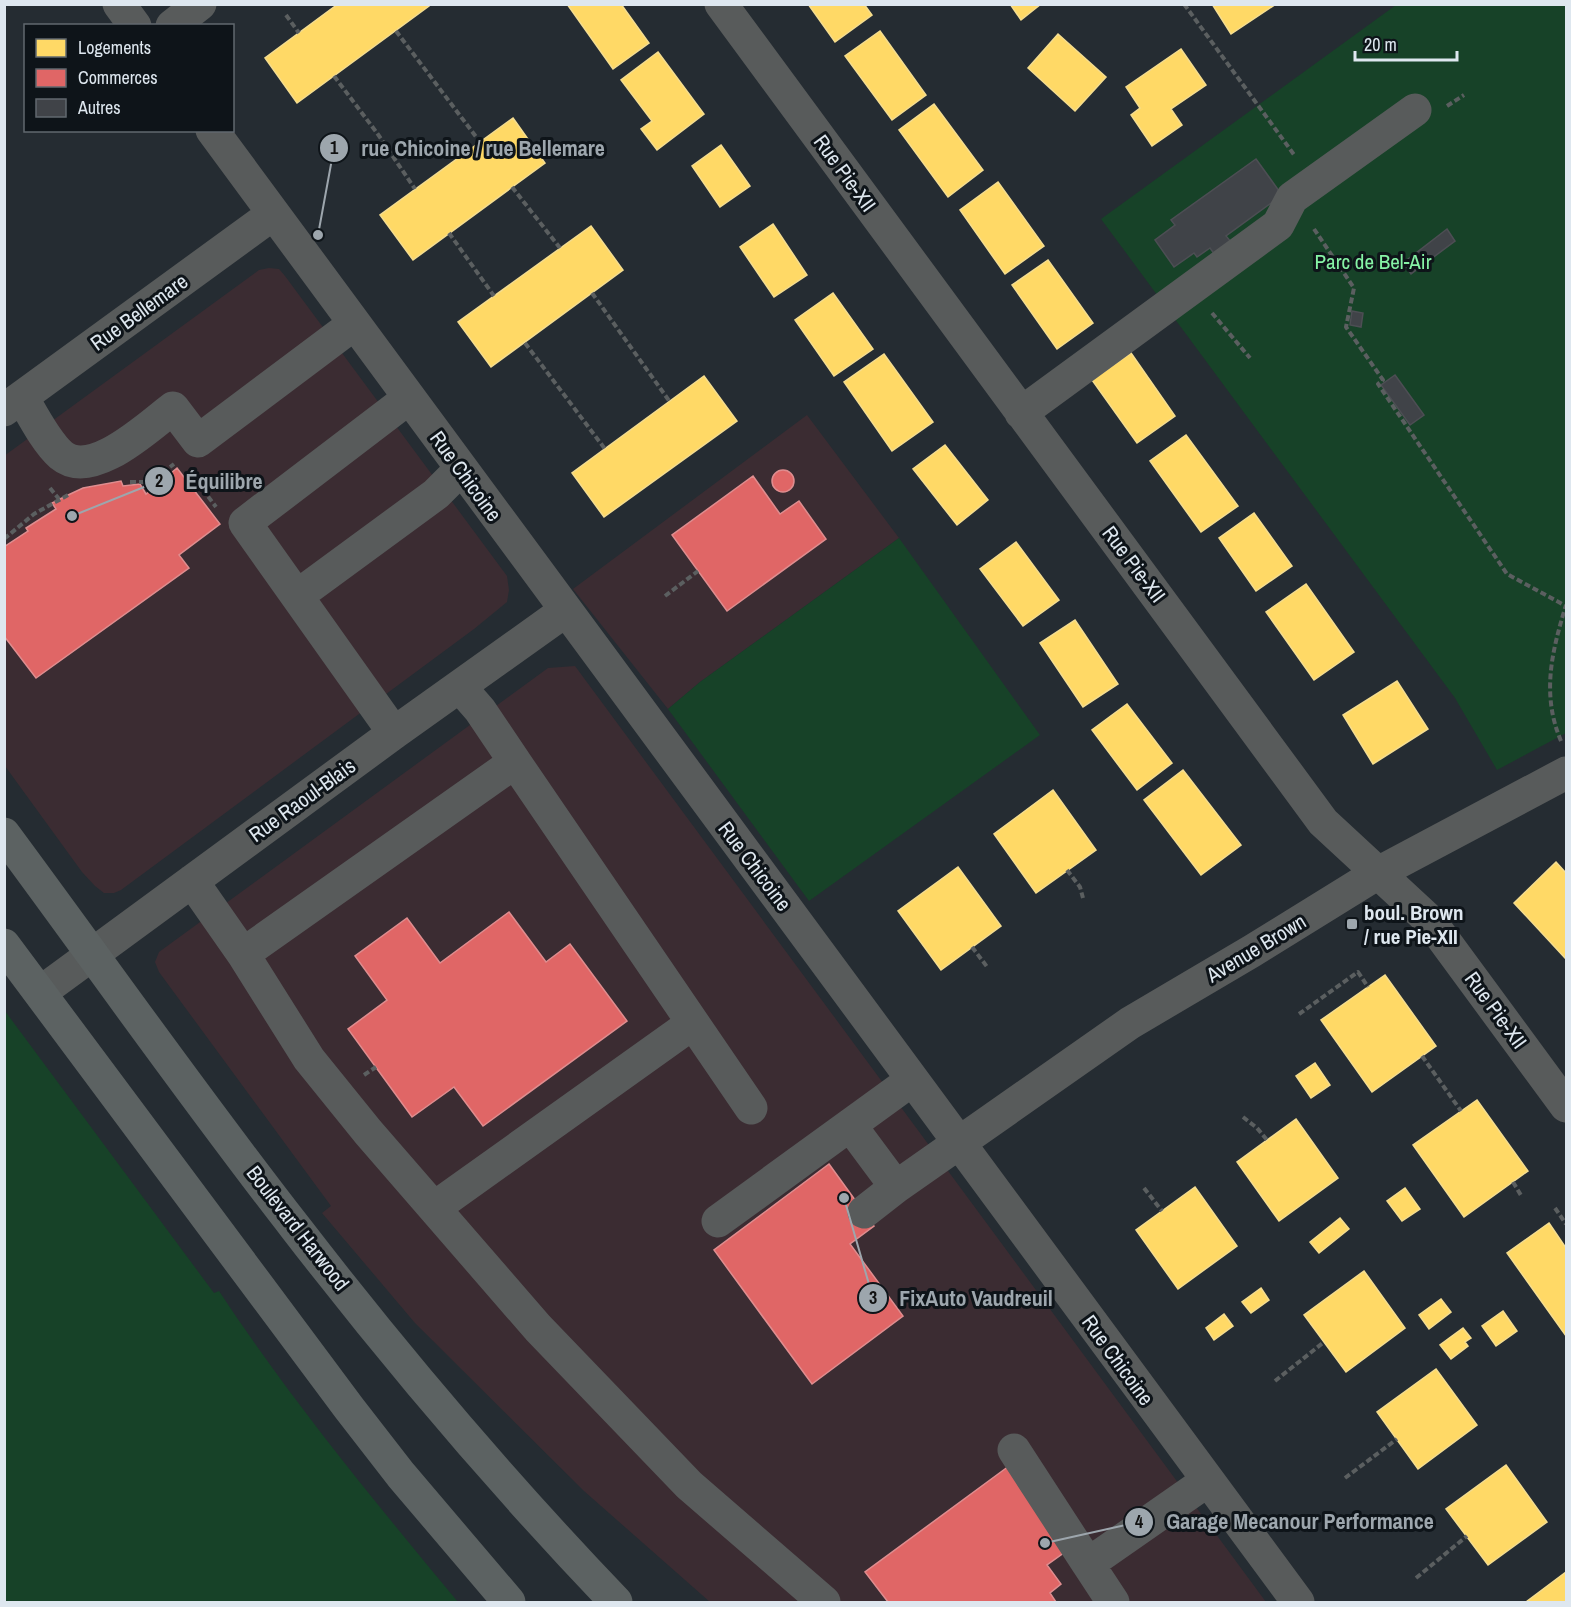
<svg xmlns="http://www.w3.org/2000/svg" width="1571" height="1607" viewBox="0 0 1571 1607" font-family="'Archivo Narrow',sans-serif">
  <rect width="100%" height="100%" fill="#252c32"/>
  <path fill="#3b2c32" d="M269,268L279,269L285,276L507,576L509,590L507,602L474,629L121,890L114,893H104L95,886L82,872L5,766L4,456L259,270Z
    M807,415L899,538L700,682L668,709L573,589Z
    M575,666L985,1221L1266,1602H710L584,1491L415,1323L322,1213L331,1206L159,972L155,962L159,952L548,668Z"/>
  <path fill="#174228" d="M1396,5H1566V733L1497,770L1455,698L1101,219Z
    M899,538L1040,735L809,901L668,709L700,682Z
    M5,1011L214,1293L219,1291C291,1400 375,1502 458,1602H5Z"/>
  <path fill="#ffd966" stroke="#f5dd8f" stroke-width="1.5" d="M338,4H428L429,6L297,103L265,58Z
    M567,4H621L649,43L613,69Z
    M808,4H864L872,15L835,42Z
    M1010,4H1041L1021,20Z
    M1212,4H1276L1231,34Z
    M880,31L926,95L892,120L845,56Z
    M1058,34L1106,77L1075,111L1028,68Z
    M1181,49L1206,85L1171,109L1182,125L1152,146L1131,115L1140,108L1126,87Z
    M658,52L704,114L657,150L641,129L652,121L621,80Z
    M934,104L983,170L948,197L899,130Z
    M513,118L545,163L413,260L380,215Z
    M721,145L750,186L720,207L692,166Z
    M998,182L1044,246L1005,274L960,210Z
    M773,224L807,275L774,297L740,247Z
    M591,226L623,270L491,367L458,322Z
    M1048,260L1093,323L1057,349L1012,285Z
    M833,293L873,349L834,376L795,320Z
    M1131,353L1175,416L1137,443L1092,380Z
    M884,354L933,422L892,451L844,382Z
    M704,376L737,421L604,517L572,473Z
    M1186,435L1238,506L1201,532L1150,461Z
    M945,445L988,500L957,525L913,469Z
    M1254,513L1292,566L1256,591L1219,538Z
    M1016,542L1059,600L1023,626L980,569Z
    M1306,584L1354,652L1314,680L1266,612Z
    M1075,620L1118,684L1083,707L1040,643Z
    M1397,681L1428,729L1373,764L1343,715Z
    M1127,704L1172,763L1137,790L1092,730Z
    M1183,770L1241,845L1201,875L1144,800Z
    M1053,790L1096,850L1036,893L994,834Z
    M1556,862L1566,873V959L1514,903Z
    M958,867L1001,926L941,970L898,911Z
    M1385,975L1436,1046L1372,1092L1321,1020Z
    M1315,1063L1330,1085L1311,1098L1296,1076Z
    M1477,1100L1528,1171L1464,1217L1413,1145Z
    M1296,1119L1338,1178L1279,1221L1237,1162Z
    M1195,1187L1237,1246L1178,1289L1136,1230Z
    M1405,1188L1420,1209L1402,1221L1387,1201Z
    M1340,1218L1349,1229L1319,1253L1310,1242Z
    M1549,1223L1566,1248V1336L1507,1253Z
    M1364,1271L1405,1328L1346,1372L1304,1315Z
    M1261,1288L1269,1300L1251,1313L1242,1302Z
    M1441,1299L1451,1312L1429,1329L1419,1315Z
    M1503,1311L1517,1331L1496,1346L1482,1326Z
    M1224,1314L1233,1326L1214,1340L1206,1328Z
    M1463,1328L1471,1338L1465,1342L1468,1346L1451,1359L1440,1345Z
    M1436,1369L1477,1425L1418,1469L1377,1412Z
    M1506,1465L1547,1522L1488,1565L1446,1509Z
    M1566,1572V1602H1526Z"/>
  <path fill="#e06666" stroke="#df8d8f" stroke-width="1.5" d="M177,468L220,524L179,555L189,568L36,678L4,636V547L28,531L26,528L56,509L52,503L66,496L83,488L121,481L123,486L140,484L146,494Z
    M772 481a11 11 0 1 1 22 0a11 11 0 1 1-22 0Z
    M753,476L780,514L799,501L826,539L727,611L672,535Z
    M509,912L546,962L570,944L627,1021L483,1126L454,1087L412,1117L348,1029L387,1000L355,956L407,918L440,963Z
    M829,1164L874,1226L850,1244L903,1316L812,1384L714,1250Z
    M1009,1466L1065,1552L1047,1565L1061,1584L1050,1593L1056,1602H888L865,1572Z"/>
  <path fill="#404348" stroke="#4d4e54" stroke-width="1.5" d="M1256,159L1282,195L1226,236L1232,243L1215,255L1210,248L1197,257L1194,253L1174,267L1155,240L1175,225L1171,220Z
    M1447,229L1455,241L1411,274L1403,263Z
    M1352,311L1363,313L1361,327L1350,325Z
    M1395,375L1424,415L1410,425L1381,385Z"/>
  <g fill="none" stroke-linecap="round" stroke-linejoin="round">
    <path stroke="#5b5f60" stroke-width="4" stroke-dasharray="6 3" stroke-linecap="butt" d="M1184,4L1295,156
      M286,15L299,33
      M396,31L480,142
      M334,76L377,133L415,189
      M1447,106L1464,95
      M512,187L560,248
      M1314,229L1354,288L1346,327L1383,380L1378,384L1507,574L1566,606
      M449,233L494,296
      M592,293L670,402
      M1212,313L1250,358
      M525,343L605,449
      M192,475L216,507
      M130,482H150L174,464
      M50,488L59,499
      M4,539L34,514L68,495
      M665,596L698,571
      M1561,741C1541,694 1552,651 1566,605
      M1067,870L1080,887L1083,898
      M972,947L988,968
      M1299,1014L1358,972L1368,987
      M1422,1056L1461,1111
      M364,1075L376,1067
      M1243,1117L1257,1128L1267,1140
      M1513,1182L1522,1197
      M1144,1188L1162,1211
      M1555,1208L1566,1224
      M1275,1381L1324,1342
      M1345,1478L1397,1439
      M1416,1578L1467,1536"/>
    <path stroke="#585b5b" stroke-width="33" d="M119,4L135,26
      M721,4L1323,822L1430,921L1566,1106
      M172,26L200,4
      M212,130L1298,1602
      M22,397C32,414 46,442 61,455C92,481 149,426 173,408L198,441L354,324
      M4,410L273,214
      M1021,413L1278,225L1292,198L1415,110
      M297,596L436,494L461,469
      M394,733L245,523L409,398
      M515,762L751,1108
      M192,881L243,954L515,762L480,710L460,687
      M243,954L309,1059L368,1132L538,1328L689,1485L824,1602
      M41,992L394,733L565,611
      M912,1080L850,1125L896,1187L1130,1023L1252,951L1378,873L1566,773
      M434,1208L693,1023
      M864,1212L896,1187
      M718,1221L850,1125
      M1014,1450L1088,1564
      M1113,1602L1088,1564L1207,1481"/>
    <path stroke="#5c6262" stroke-width="33" d="M4,834C101,965 195,1099 295,1227C396,1358 502,1483 616,1602
      M4,945L349,1408L401,1475L509,1602"/>
  </g>
  <rect fill="#9da6ad" stroke="#0e1419" stroke-width="2" x="1346" y="918" width="12" height="12" rx="3"/>
  <g text-anchor="middle" dominant-baseline="central" stroke-width="6" stroke-linejoin="round" paint-order="stroke">
    <g font-size="21" fill="#dee7ef" stroke="#0e1419">
      <text transform="translate(845 173) rotate(54)">Rue Pie-XII</text>
      <text transform="translate(139 312) rotate(-36)">Rue Bellemare</text>
      <text transform="translate(466 476) rotate(54)">Rue Chicoine</text>
      <text transform="translate(1134 564) rotate(53)">Rue Pie-XII</text>
      <text transform="translate(302 800) rotate(-36)">Rue Raoul-Blais</text>
      <text transform="translate(755 866) rotate(53)">Rue Chicoine</text>
      <text transform="translate(1256 948) rotate(-31)">Avenue Brown</text>
      <text transform="translate(1496 1010) rotate(54)">Rue Pie-XII</text>
      <text transform="translate(298 1228) rotate(52)">Boulevard Harwood</text>
      <text transform="translate(1118 1360) rotate(54)">Rue Chicoine</text>
    </g>
    <g font-size="21" fill="#86f3a5" stroke="#0e1419">
      <text x="1373" y="261">Parc de Bel-Air</text>
    </g>
    <g font-size="21" font-weight="bold" fill="#dee7ef" stroke="#0e1419" text-anchor="start">
      <text x="1364" y="912">boul. Brown<tspan x="1364" dy="24">/ rue Pie-XII</tspan></text>
    </g>
  </g>
  <path fill="none" stroke="#9da6ad" stroke-width="2" d="M318 235L334 148M72 516L159 481M844 1198L873 1298M1045 1543L1139 1522"/>
  <g fill="#9da6ad" stroke="#0e1419" stroke-width="2">
    <circle cx="318" cy="235" r="6"/>
    <circle cx="72" cy="516" r="6"/>
    <circle cx="844" cy="1198" r="6"/>
    <circle cx="1045" cy="1543" r="6"/>
    <circle cx="334" cy="148" r="15"/>
    <circle cx="159" cy="481" r="15"/>
    <circle cx="873" cy="1298" r="15"/>
    <circle cx="1139" cy="1522" r="15"/>
  </g>
  <g font-size="18" text-anchor="middle" font-weight="bold" fill="#111">
    <text x="334" y="154">1</text>
    <text x="159" y="487">2</text>
    <text x="873" y="1304">3</text>
    <text x="1139" y="1528">4</text>
  </g>
  <g font-size="22" text-anchor="middle" font-weight="bold" fill="#9da6ad" stroke="#0e1419" stroke-width="6" stroke-linejoin="round" paint-order="stroke">
    <text x="483" y="156">rue Chicoine / rue Bellemare</text>
    <text x="224" y="489">Équilibre</text>
    <text x="976" y="1306">FixAuto Vaudreuil</text>
    <text x="1300" y="1529">Garage Mecanour Performance</text>
  </g>
  <rect width="1571" height="1607" fill="none" stroke="#dee7ef" stroke-width="12"/>
  <rect x="24" y="24" width="210" height="108" fill="#0e1419" stroke="#61686f" stroke-width="1.5"/>
  <rect x="36" y="39" width="30" height="18" fill="#ffd966" stroke="#61686f" stroke-width="1.5"/>
  <text x="78" y="54" font-size="18" fill="#dee7ef">Logements</text>
  <rect x="36" y="69" width="30" height="18" fill="#e06666" stroke="#61686f" stroke-width="1.5"/>
  <text x="78" y="84" font-size="18" fill="#dee7ef">Commerces</text>
  <rect x="36" y="99" width="30" height="18" fill="#404348" stroke="#61686f" stroke-width="1.5"/>
  <text x="78" y="114" font-size="18" fill="#dee7ef">Autres</text>
  <path d="M1355 51v9h102v-9" fill="none" stroke="#dee7ef" stroke-width="3"/>
  <text x="1364" y="51" font-size="18" fill="#dee7ef" stroke="#0e1419" stroke-width="4.5" paint-order="stroke">20 m</text>
</svg>
